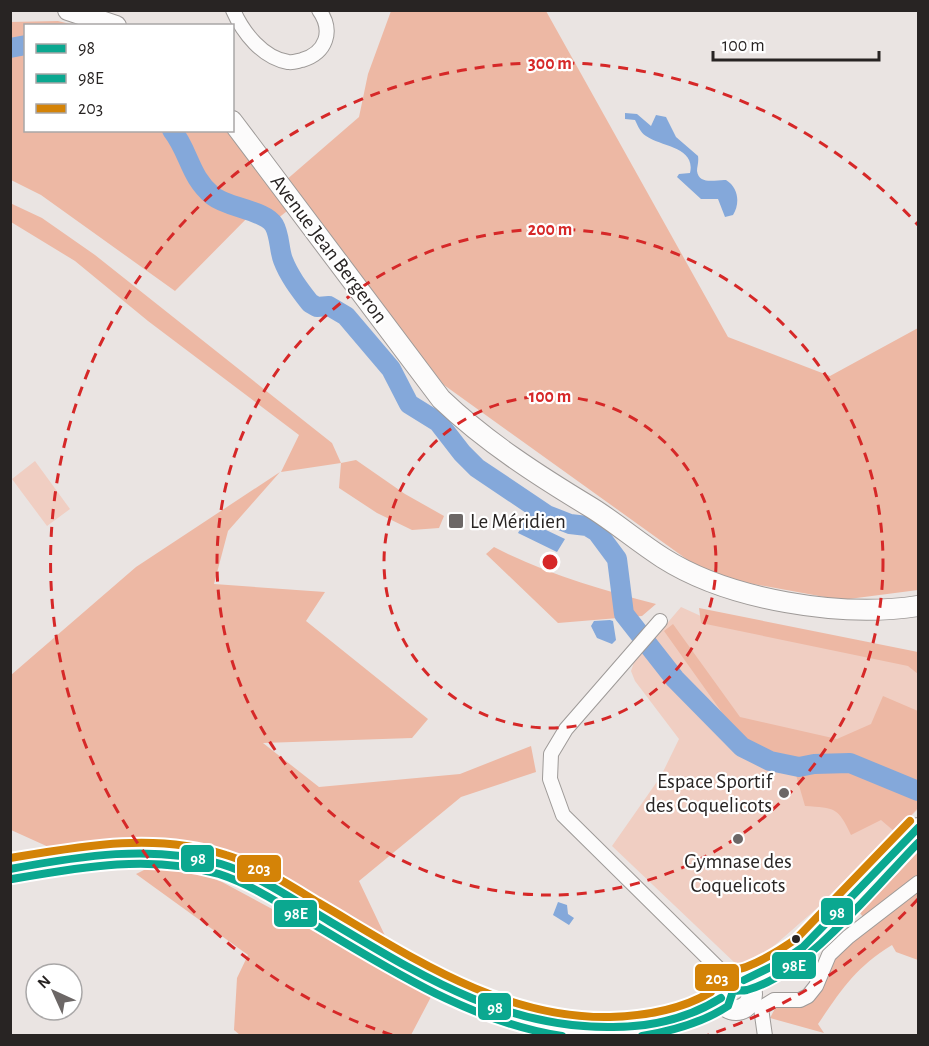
<svg xmlns="http://www.w3.org/2000/svg" width="929" height="1046" viewBox="0 0 929 1046" font-family="'Alegreya Sans',sans-serif">
  <rect width="100%" height="100%" fill="#eae4e2"/>
  <path fill="#f0cec2" d="M35,461L70,509L47,526L12,479Z
    M681,607L703,617L918,663V809L847,882L753,964H736L612,846L661,776L679,739L635,681L631,671L634,662Z"/>
  <path fill="#edb8a4" d="M391,11H546L728,337L830,376L918,328V590L841,600L710,576L444,385L285,181L359,117L368,74Z
    M58,21L74,25L26,26V130H232L296,204L277,219L257,208L175,291L41,195L11,180L10,22Z
    M10,203L42,218L95,255L332,443L341,463L356,460L405,494L444,516L439,528L412,530L377,513L339,488L341,463L281,472L299,435L148,321L75,261L11,222Z
    M280,472L228,531L214,584L325,592L306,621L428,719L412,738L263,743L319,787L460,774L531,746L536,772L461,797L359,881L387,940L243,862L73,858L11,830V675L136,567Z
    M494,547C546,574 600,589 656,604L642,616L558,623L486,554Z
    M699,608L918,652V674L908,666L701,623Z
    M673,624L740,717L837,739L871,724L883,696L918,711V808L895,832L881,820L851,835C838,807 835,808 805,806L796,775L735,751L733,728L664,631Z
    M918,852V960L896,952L892,945C855,968 842,989 818,1024L824,1033L770,1018L780,999L800,1000L829,955L867,922L860,913Z
    M164,860L222,882L432,995L411,1035H240L234,1030L237,978L248,955L136,874Z"/>
  <path fill="#84a8da" d="M625,113L637,114L651,126L656,115L666,117L676,137L698,156C699,162 697,166 697,171C699,186 718,179 726,180C739,188 740,204 733,215L725,217L718,199H701L677,177L679,174L690,173C696,147 662,147 646,136C640,132 638,126 635,120L625,119Z
    M525,520L565,539L557,552L518,533Z
    M610,620L613,621L616,640L612,644L597,638L591,626L594,621Z
    M558,902L567,905L568,914L574,918L569,925L553,915Z"/>
  <g fill="none" stroke-linecap="round" stroke-linejoin="round">
    <path stroke="#84a8da" stroke-width="20" d="M10,48L26,45
      M172,130C190,153 189,176 213,196C228,208 265,210 274,225C280,235 279,250 283,260C289,276 300,290 310,303L317,307L329,306L346,316L391,369L409,404L438,422L462,453L477,468L547,515L570,524L587,526L597,532L617,559L624,614L675,679L742,747L770,761L799,767L814,764L850,763L918,791"/>
    <g stroke="#9e9a98" stroke-width="16">
      <path id="street" d="M233,10C243,33 263,58 288,62C293,63 297,61 302,60C326,53 334,31 319,10
        M660,621L566,729L551,754L550,779L563,815L718,968L727,981
        M750,1001L761,1008L765,1036
        M761,1008L774,1000H800L808,996L816,986L829,955L848,937L918,883"/>
    </g>
    <g stroke="#9e9a98" stroke-width="22">
      <path id="secondary" d="M68,10L116,26
        M232,121L441,399C486,442 539,476 592,508C616,523 638,542 663,558C729,600 841,618 918,606
        M10,869C82,856 149,843 221,864C253,874 281,893 309,909C408,966 506,1039 626,1027C659,1023 693,1017 721,998
        M720 994a16 16 0 1 1 32 0a16 16 0 1 1-32 0Z
        M744,980L781,962L803,947L918,828"/>
    </g>
    <use href="#street" stroke="#fcfbfb" stroke-width="14"/>
    <use href="#secondary" stroke="#fcfbfb" stroke-width="20"/>
    <g stroke="#fff" stroke-width="12">
      <path id="bus-1" d="M10,869C80,856 152,844 221,864C260,876 295,901 329,921C420,975 504,1029 613,1027C651,1027 689,1018 721,998
        M744,980L781,962L803,947L918,828"/>
    </g>
    <g stroke="#fff" stroke-width="12">
      <path id="bus-2" d="M12,879C80,867 151,854 219,874C253,885 285,907 315,925C393,971 471,1022 562,1036
        M642,1036C672,1031 702,1023 728,1006L733,991C738,990 742,991 747,990C805,975 876,886 918,843"/>
    </g>
    <g stroke="#fff" stroke-width="12">
      <path id="bus-3" d="M10,858C81,846 156,832 226,855C259,865 289,885 319,903C410,956 501,1019 610,1017C644,1016 681,1010 711,992C713,984 716,977 723,972C731,968 739,970 746,967C764,960 780,950 796,939L910,821"/>
    </g>
    <use href="#bus-1" stroke="#0ba890" stroke-width="8"/>
    <use href="#bus-2" stroke="#0ba890" stroke-width="8"/>
    <use href="#bus-3" stroke="#d48307" stroke-width="8"/>
  </g>
  <g fill="none" stroke="#d62828" stroke-width="3" stroke-dasharray="10 8">
    <circle cx="550" cy="562" r="166"/>
    <circle cx="550" cy="562" r="333"/>
    <path d="M918 899A499 499 0 0 1 708 1035M392 1035A499 499 0 1 1 918 225"/>
  </g>
  <g fill="#6c6766" stroke="#fff" stroke-width="2">
    <rect x="448" y="513" width="16" height="16" rx="3"/>
    <circle cx="784" cy="793" r="6"/>
    <circle cx="738" cy="839" r="6"/>
  </g>
  <circle fill="#282423" stroke="#fff" stroke-width="2" cx="796" cy="939" r="5"/>
  <g text-anchor="middle" dominant-baseline="central" stroke-width="4.5" stroke-linejoin="round" paint-order="stroke">
    <g font-size="21" fill="#282423" stroke="#fff">
      <text transform="translate(329 249) rotate(53)">Avenue Jean Bergeron</text>
    </g>
    <g font-size="21" fill="#282423" stroke="#fff" text-anchor="start">
      <text x="470" y="521">Le Méridien</text>
      <text x="772" y="781" text-anchor="end">Espace Sportif<tspan x="772" dy="24">des Coquelicots</tspan></text>
      <text x="738" y="861" text-anchor="middle">Gymnase des<tspan x="738" dy="24">Coquelicots</tspan></text>
    </g>
  </g>
  <circle cx="550" cy="562" r="9" fill="#d62828" stroke="#fff" stroke-width="3"/>
  <g font-size="18" text-anchor="middle" font-weight="bold" fill="#d62828" stroke="#fff" stroke-width="4.5" stroke-linejoin="round" paint-order="stroke">
    <text x="550" y="69">300 m</text>
    <text x="550" y="235">200 m</text>
    <text x="550" y="402">100 m</text>
  </g>
  <g stroke="#fff" stroke-width="2">
    <rect x="180" y="844" width="35" height="29" rx="6" fill="#0ba890"/>
    <rect x="236" y="854" width="46" height="29" rx="6" fill="#d48307"/>
    <rect x="820" y="897" width="34" height="29" rx="6" fill="#0ba890"/>
    <rect x="273" y="899" width="45" height="29" rx="6" fill="#0ba890"/>
    <rect x="771" y="951" width="46" height="29" rx="6" fill="#0ba890"/>
    <rect x="694" y="963" width="46" height="29" rx="6" fill="#d48307"/>
    <rect x="477" y="992" width="35" height="29" rx="6" fill="#0ba890"/>
  </g>
  <g font-size="16" text-anchor="middle" font-weight="bold" fill="#fff">
    <text x="198" y="864">98</text>
    <text x="259" y="874">203</text>
    <text x="837" y="918">98</text>
    <text x="296" y="919">98E</text>
    <text x="794" y="971">98E</text>
    <text x="717" y="984">203</text>
    <text x="495" y="1013">98</text>
  </g>
  <rect width="929" height="1046" fill="none" stroke="#282423" stroke-width="24"/>
  <rect x="24" y="24" width="210" height="108" fill="#ffffff" stroke="#a9a7a7" stroke-width="1.5"/>
  <rect x="36" y="44" width="30" height="9" fill="#0ba890" stroke="#a9a7a7" stroke-width="1.5"/>
  <text x="78" y="54" font-size="18" fill="#282423">98</text>
  <rect x="36" y="74" width="30" height="9" fill="#0ba890" stroke="#a9a7a7" stroke-width="1.5"/>
  <text x="78" y="84" font-size="18" fill="#282423">98E</text>
  <rect x="36" y="104" width="30" height="9" fill="#d48307" stroke="#a9a7a7" stroke-width="1.5"/>
  <text x="78" y="114" font-size="18" fill="#282423">203</text>
  <g transform="translate(54 992) rotate(315)"><circle r="28" fill="#ffffff" stroke="#a9a7a7" stroke-width="1.5"/>
  <path d="M0-4.5L10 22L0 15L-10 22Z" fill="#6c6766"/>
  <text y="-9" font-size="16" font-weight="bold" text-anchor="middle" fill="#282423">N</text>
  </g>
  <path d="M713 51v9h166v-9" fill="none" stroke="#282423" stroke-width="3"/>
  <text x="722" y="51" font-size="18" fill="#282423" stroke="#ffffff" stroke-width="4.5" paint-order="stroke">100 m</text>
</svg>
